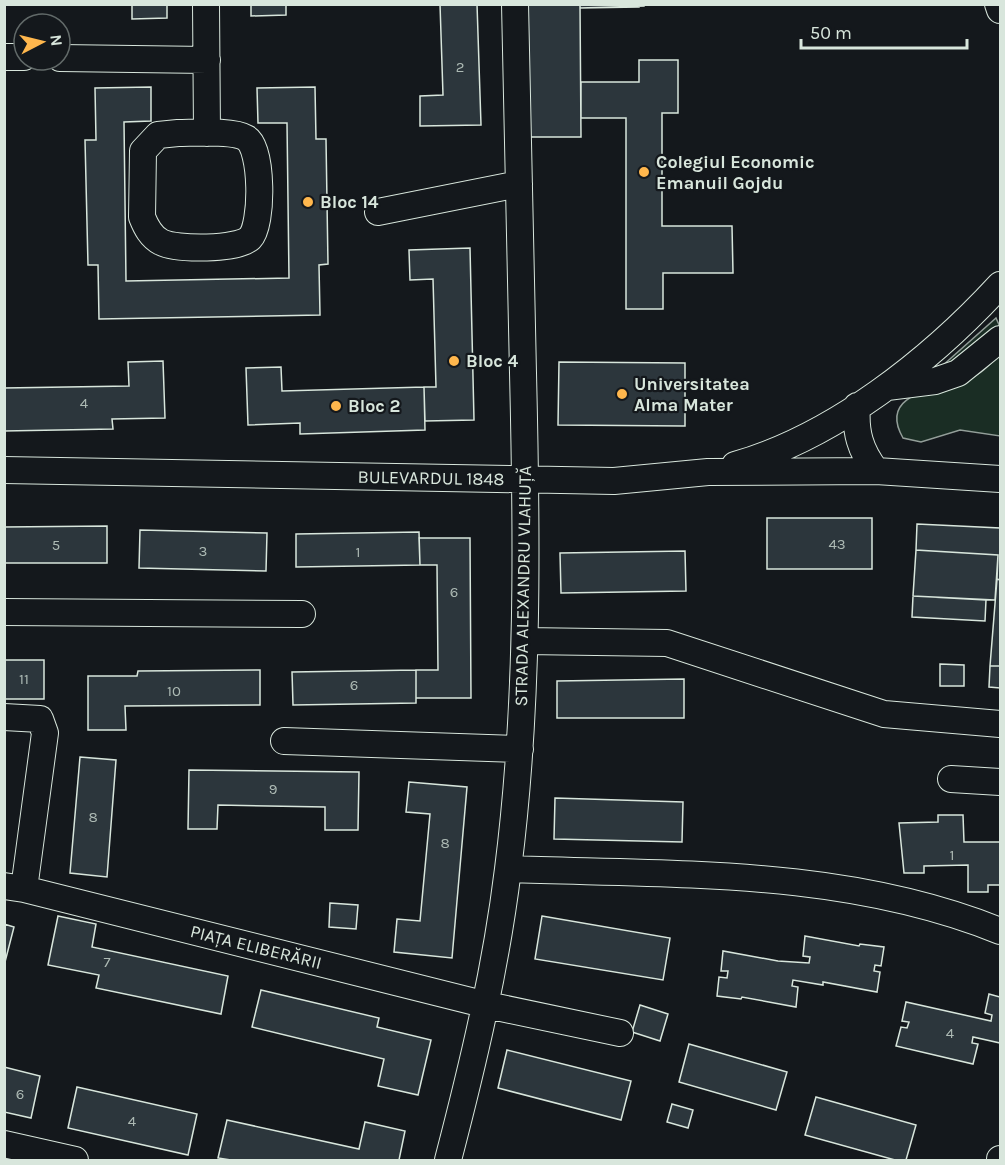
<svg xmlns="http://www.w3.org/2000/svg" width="1005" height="1165" viewBox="0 0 1005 1165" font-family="Karla,sans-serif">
  <rect width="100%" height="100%" fill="#14181c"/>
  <path fill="#1a2d24" stroke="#939e99" stroke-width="1.5" d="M996,318L1000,327L964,358L932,375Z
    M1000,352V436L960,430L921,442L903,438C876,391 943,389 968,379C982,374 992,363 1000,352Z"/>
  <path fill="#2c363c" stroke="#d8e6dc" stroke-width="1.5" d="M132,4H167V18L132,19Z
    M251,4H286V15L251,16Z
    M440,4H477L481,125L420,126V96L443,95Z
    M525,4H580L581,137H526Z
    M580,4H644V6L580,8Z
    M580,4H639V7L580,8Z
    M639,60H678V113H662V226H732L733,273H663V309H626V118H581V82H639Z
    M151,87V121L124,122L126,281L289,278L287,123H258L257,88L315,87L316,139H326L328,264L319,265L320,315L99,319L98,265H88L85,140H96L95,88Z
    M470,248L474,420L425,421L424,387H436L433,279L410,280L409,250Z
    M163,361L165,418L112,419L113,429L4,431V388L129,386L128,362Z
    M559,362L685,363V426L558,425Z
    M281,367L282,391L424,387L425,430L300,434V423L248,425L246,368Z
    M767,518H872V569H767Z
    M917,524L1000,528V580L997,579L998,555L916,550Z
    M107,526V563H4V527Z
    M140,530L267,533L266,571L139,568Z
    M419,532L420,565L296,567V534Z
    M419,538H470L471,698H416V670H438L437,565H420Z
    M916,550L998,555L995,600L913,596Z
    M685,551L686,591L561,593L560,553Z
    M997,579L1000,580V666H990Z
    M913,596L986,600L985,621L912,617Z
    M4,660H44V699H4Z
    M940,664L964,665V686H940Z
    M990,666H1000V688L989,687Z
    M260,670V705L125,706L126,730H88V676H137L138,671Z
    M416,670V703L293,705L292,672Z
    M684,679V718H557V681Z
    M80,757L116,760L107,877L70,873Z
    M189,770L359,772L358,830H325V807L218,805L217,829H188Z
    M409,782L467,787L452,958L394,952L397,919L420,921L430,814L406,812Z
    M555,798L683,802L682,842L554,839Z
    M938,815H963L964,842H1000V885H988V892H968V865L924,866V873H904L899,823L938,822Z
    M330,903L358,905L356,929L329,927Z
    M58,916L96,924L92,947L228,976L221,1014L96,988L99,975L48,965Z
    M542,916L670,938L663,980L535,959Z
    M4,924L14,927L5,962H4Z
    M805,936L859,946L860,944L884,947L881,966L875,965L874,971L880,972L877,992L823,982V985L793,980L792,986L798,987L796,1007L742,997L741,999L717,996L719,977L727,978L728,971H721L723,951L778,961L809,963L810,957L803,956Z
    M261,990L379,1018L377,1027L431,1040L418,1095L378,1086L384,1059L252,1027Z
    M989,994L1000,997V1043L973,1037L972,1043L978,1044L973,1064L896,1046L901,1027L907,1028L909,1022L902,1021L906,1002L991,1021L992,1015L985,1013Z
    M640,1005L668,1014L660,1041L632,1032Z
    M689,1044L787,1072L776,1110L679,1082Z
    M507,1050L631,1081L621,1120L498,1088Z
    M4,1067L40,1076L31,1118L4,1112Z
    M77,1087L197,1114L188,1155L68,1128Z
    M816,1097L916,1125L906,1160H895L805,1135Z
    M672,1104L693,1110L688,1128L667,1122Z
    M227,1120L359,1149L365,1122L405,1131L399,1160H231L218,1158Z"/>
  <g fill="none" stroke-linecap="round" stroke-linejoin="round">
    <g stroke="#d8e6dc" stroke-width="28">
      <path id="minor" d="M206,4L207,133
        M998,4L1000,10
        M4,57H24
        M60,58L207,60
        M178,133C194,133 233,130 246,138C263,148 263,225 250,238C238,250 176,250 161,242C151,237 146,227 142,217L143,151L158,135Z
        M378,212L519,184
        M887,387L935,381L958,373L1000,339
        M857,406C855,432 860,450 876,471
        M735,465C834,437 931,360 1000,285
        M4,470L614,481L708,472L876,471L1000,479
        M4,612L302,614
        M525,641L667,643L884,714L1000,724
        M4,717L40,719L45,733L24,889L4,886
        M284,741L520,749
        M951,779L1000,782
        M508,869C673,875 844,868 1000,931
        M24,889L487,1005L620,1033
        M4,1144L75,1160
        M448,1160C473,1064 496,968 508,869C529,704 527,538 523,373C520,250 518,127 515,4
        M1000,1160V1159"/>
    </g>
    <use href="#minor" stroke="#14181c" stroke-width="26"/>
  </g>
  <g fill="#ffb74d" stroke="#14181c" stroke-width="2">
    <circle cx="644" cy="172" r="6"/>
    <circle cx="308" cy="202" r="6"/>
    <circle cx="454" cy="361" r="6"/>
    <circle cx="622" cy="394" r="6"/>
    <circle cx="336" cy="406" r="6"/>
  </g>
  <g text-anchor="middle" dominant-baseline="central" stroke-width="4.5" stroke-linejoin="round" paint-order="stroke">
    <g font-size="15" fill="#adbab4">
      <text x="460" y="67">2</text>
      <text x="84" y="403">4</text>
      <text x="837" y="544">43</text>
      <text x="56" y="545">5</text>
      <text x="203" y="551">3</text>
      <text x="358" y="552">1</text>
      <text x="454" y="592">6</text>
      <text x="24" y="679">11</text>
      <text x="354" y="685">6</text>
      <text x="174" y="691">10</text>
      <text x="273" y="789">9</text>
      <text x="93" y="817">8</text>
      <text x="445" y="843">8</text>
      <text x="952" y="855">1</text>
      <text x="107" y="962">7</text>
      <text x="950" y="1033">4</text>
      <text x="20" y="1094">6</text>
      <text x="132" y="1121">4</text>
    </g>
    <g font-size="18" font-weight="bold" fill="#d8e6dc" stroke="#14181c" text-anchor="start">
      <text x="656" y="162">Colegiul Economic<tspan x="656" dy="21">Emanuil Gojdu</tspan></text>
      <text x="320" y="202">Bloc 14</text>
      <text x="466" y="361">Bloc 4</text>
      <text x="634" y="384">Universitatea<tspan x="634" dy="21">Alma Mater</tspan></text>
      <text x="348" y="406">Bloc 2</text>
    </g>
    <g font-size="18" fill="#d8e6dc" stroke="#14181c">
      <text transform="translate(431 478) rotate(1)">BULEVARDUL 1848</text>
      <text transform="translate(523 586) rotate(-89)">STRADA ALEXANDRU VLAHUȚĂ</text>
      <text transform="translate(256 947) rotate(14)">PIAȚA ELIBERĂRII</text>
    </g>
  </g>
  <rect width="1005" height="1165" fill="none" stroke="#d8e6dc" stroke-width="12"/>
  <g transform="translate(42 42) rotate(83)"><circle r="28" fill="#14181c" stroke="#626a69" stroke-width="1.5"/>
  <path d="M0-4.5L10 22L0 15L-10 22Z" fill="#ffb74d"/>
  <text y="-9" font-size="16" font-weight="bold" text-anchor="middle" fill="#d8e6dc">N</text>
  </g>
  <path d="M801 39v9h166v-9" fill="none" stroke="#d8e6dc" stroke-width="3"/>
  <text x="810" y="39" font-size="18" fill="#d8e6dc" stroke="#14181c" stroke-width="4.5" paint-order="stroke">50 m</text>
</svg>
